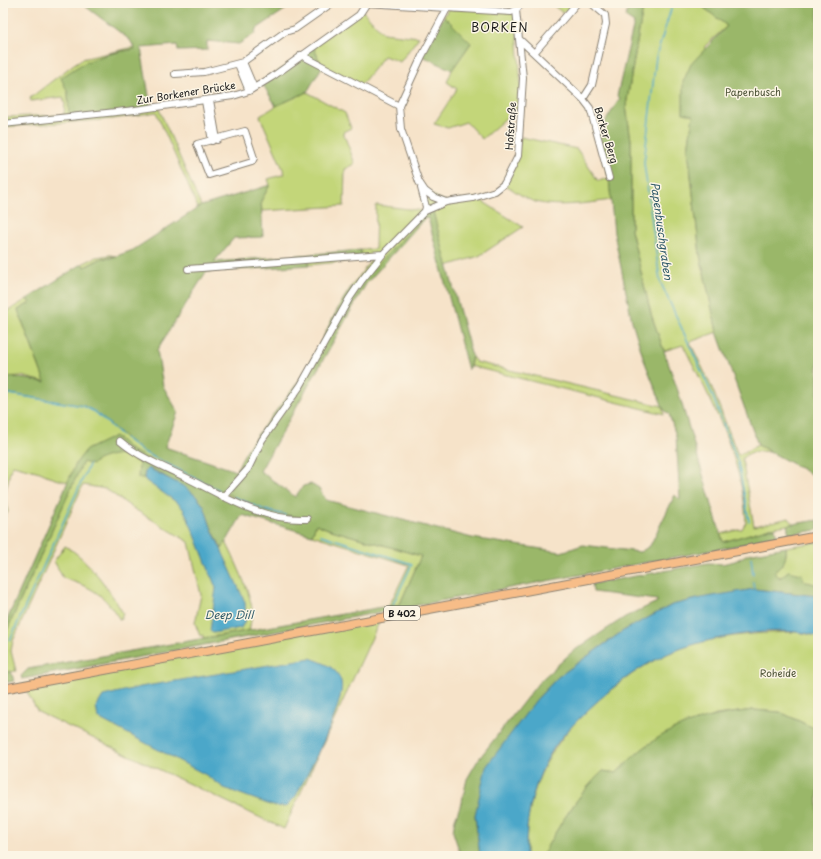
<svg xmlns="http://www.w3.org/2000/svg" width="821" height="859" viewBox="0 0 821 859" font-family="'Playpen Sans',sans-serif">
  <rect width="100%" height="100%" fill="#fcf5e5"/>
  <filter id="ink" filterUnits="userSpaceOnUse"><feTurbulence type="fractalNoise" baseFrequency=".025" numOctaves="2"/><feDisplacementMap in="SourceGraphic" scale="8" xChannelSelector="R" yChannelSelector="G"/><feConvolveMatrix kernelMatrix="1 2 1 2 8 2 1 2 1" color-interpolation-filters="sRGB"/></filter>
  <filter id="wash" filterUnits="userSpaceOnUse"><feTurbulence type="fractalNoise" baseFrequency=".012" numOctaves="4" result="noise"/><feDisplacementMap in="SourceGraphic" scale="16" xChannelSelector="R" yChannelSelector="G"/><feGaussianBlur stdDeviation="0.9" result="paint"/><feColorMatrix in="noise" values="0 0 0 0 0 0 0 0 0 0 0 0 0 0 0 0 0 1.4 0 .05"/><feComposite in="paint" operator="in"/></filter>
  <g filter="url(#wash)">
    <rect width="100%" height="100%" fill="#f6e3c9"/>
    <path fill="#c3d679" stroke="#70794a" d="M550,3H573L563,13Z
      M646,3H698L727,26L705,46L688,149L700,255L717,332L690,342L712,388L738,455L758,445L772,453C762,450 749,450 742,459L754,526L789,518L793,524L770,528L723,542L721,534L742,529L746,522C743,459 711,400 683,345L664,351L651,314L631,230V140L626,106L643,8Z
      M448,9L516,10L522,104L482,139L466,122L448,128L434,124L457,89L447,82L452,70L471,43L444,16Z
      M363,11L383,33L419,37L400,62L384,56L360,86L322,67L313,46Z
      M134,47L135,49L105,54L68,93L69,118L158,107L201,206L198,208L156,112L113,119L3,127V117L64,115L65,103L63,97L31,101L30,98L74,64L82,59Z
      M307,92L345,113L351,128L343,132L355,164L345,169L344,206L262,211L261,201L270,185L268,179L285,174L260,116L276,106Z
      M521,137L577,149L598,181L609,178L611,200C590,203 550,209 530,200C521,196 512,189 504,184L513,169Z
      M425,191L446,202L473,198L482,201L523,227L479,256L447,266L432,208L356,289L351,287L372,259L309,265V260L361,255V250L375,249L376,205L425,211Z
      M110,255L116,256L102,258L84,267L82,264L96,257Z
      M27,299L30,303L18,310L45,382L21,376L3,377V314Z
      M472,357L476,362L662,406L664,414L470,366Z
      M3,390H56L124,422L175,468L234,497L265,510L307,519L242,507L226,542C233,556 252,595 252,611C252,618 250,625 249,631L203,638V635L200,636L195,623L201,595L189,542L131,507L106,489L83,485L13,641L11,651L16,671L3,673V639L73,483L55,479L40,472L13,465C7,476 10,482 4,493L8,512L3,519Z
      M316,524L328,529L421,556L400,604L389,606L409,565L312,535Z
      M818,542V585L777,576L774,572C783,566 787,558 786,547Z
      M65,546C88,558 110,591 123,613L120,620C103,593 93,588 63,578L54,561Z
      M381,618L284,829L38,712L23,685Z
      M797,632L818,636V730L780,712L753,710L716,715L649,744L616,773L603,771C578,794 558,827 542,856H526C525,783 553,737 608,692C625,679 642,666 661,657C702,636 752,633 797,632Z"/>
    <path fill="#9ab769" stroke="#5b6a42" d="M81,3H295L255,30L256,33L239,44L207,41V50L178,51L177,45L141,48L151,108L69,118L68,93L61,78C88,58 102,55 135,49L130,40Z
      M631,3H646L643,8L626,106L631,140V230L651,314L678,391L723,542L770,528H775L777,538L22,679L21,676L28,669L400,604L421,556L328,529L316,524L312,535L242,515L222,549L211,527L204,506L196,496L155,470L148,468L145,472L144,478H138L139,463C127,456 120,452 106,457C100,459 96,460 92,465L83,462L3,639V629L76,463L86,450L115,436L131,450L242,507L304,519L265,510L234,497L141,451L95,412L84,406L3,393V377L7,376L45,382L18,310L30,303L27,299L82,264L85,267L102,258H111L133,250L201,206L270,185L261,201L263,237L234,238L214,262L361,250V256L309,260V265L206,272L157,350L163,386L178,412L165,447L236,471C250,437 277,413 297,383C318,353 330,318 351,287L356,289L362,280L432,208L472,357L468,370L428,218L424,219L366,284L260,471L295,497L303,486L311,484L319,489L326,500L472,538L561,552L583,545L640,552L650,546L675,495L680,500L676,436L669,414L664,410L644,360L632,321L614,233L609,178L597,135L620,98L617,96L634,23L625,17Z
      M698,3H818V478L758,445L717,332L700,255L688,149L693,115L683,113V82L691,64L727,26Z
      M444,16L471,43L452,70L422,56Z
      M313,46L322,67L307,92L276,106L262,83Z
      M818,520V530L789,534L787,525Z
      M786,547C787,559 784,565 774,572L780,578L788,571L802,574L804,581L818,585V596L754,589L672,605L623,631L558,677L536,700L475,815L480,856H461L453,832L455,819L462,801L467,779L478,760L539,682L572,652L625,617L657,602V600L593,592L592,584L708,563L722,564L735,561L748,554Z
      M11,671L14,681L3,683V673Z
      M753,710L780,712L818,730V856H542C557,828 579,793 603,771L616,773C627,763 637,752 649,744C680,721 716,715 753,710Z"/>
    <path fill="#4ba7c9" stroke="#346272" d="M148,468L185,487L196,496L204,506L211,527L245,602L246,619L241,628L213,633L210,631L216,588L195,535L184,510L179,504L146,481L144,478L145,472Z
      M754,589L818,596V636C811,635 804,632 797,632C760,628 694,640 661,657C634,670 609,690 588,710C575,723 561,736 552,751C533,782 525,820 526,856H480L475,815L486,767L536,700L558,677L623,631L672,605L701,598Z
      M310,658C322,662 337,667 341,681C347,702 307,774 296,796L286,807L273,806L224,788L206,775L98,718L96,707L103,696L140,687Z"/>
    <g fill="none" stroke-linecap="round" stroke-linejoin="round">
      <path stroke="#4ba7c9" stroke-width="1.5" d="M673,3L656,57L644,163L660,281L711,392L738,462L749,521
        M3,393L83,406L95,412L121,435
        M125,438L141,451L219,490
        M234,497L265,510L285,515
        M321,535L412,564L393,604
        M751,557L753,574
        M753,582L754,590
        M10,640L89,465
        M3,656L4,655"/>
    </g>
  </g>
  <g filter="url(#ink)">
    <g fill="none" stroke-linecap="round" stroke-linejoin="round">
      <g stroke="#898072" stroke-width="8">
        <path id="minor" d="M366,3L511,12L516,10L522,3
          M450,3L422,56L399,106L401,129L419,182L425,191L433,197L446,202L473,198L495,191L504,184L518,156L523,78L516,10
          M519,39L583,99L590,108L609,178
          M534,53L577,3
          M301,55L399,106
          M243,62L254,88
          M238,64L249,91
          M175,74L204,72L243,62L285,32L295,29L332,3
          M583,99L592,85L606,24L605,15L591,3
          M210,100L217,140
          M205,101L212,141
          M3,124L135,110L233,96L249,91L272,77L359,15L367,3
          M245,131L254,158L252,162L209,175L197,144Z
          M421,188L426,207L425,211
          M188,269L383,254
          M120,441C140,458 164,467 187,478C225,497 262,521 307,519
          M223,497L248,469L262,440L301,385L349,299L362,280L383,254L425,211L446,202"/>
      </g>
      <g stroke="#898072" stroke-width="10">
        <path id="major" d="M3,689L818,536"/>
      </g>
      <use href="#minor" stroke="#fff" stroke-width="6"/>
      <use href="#major" stroke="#f7bd88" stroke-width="8"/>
    </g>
  </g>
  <g text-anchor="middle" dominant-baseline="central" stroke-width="3" stroke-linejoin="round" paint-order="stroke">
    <rect fill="#fcf5e5" stroke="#5f5d58" stroke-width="1" x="384" y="606" width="36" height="14" rx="3"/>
    <g font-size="9" font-weight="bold" fill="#1c1c1c">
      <text x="402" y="613">B 402</text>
    </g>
    <g font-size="10" fill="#4e5438" stroke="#fcf5e5">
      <text x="753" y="91">Papenbusch</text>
      <text x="778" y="672">Roheide</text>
    </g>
    <g font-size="10" fill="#1c1c1c" stroke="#fcf5e5">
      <text transform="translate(186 92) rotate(-9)">Zur Borkener Brücke</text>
      <text transform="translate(510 126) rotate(-86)">Hofstraße</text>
      <text transform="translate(607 135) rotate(73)">Borker Berg</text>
    </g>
    <g font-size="11" font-style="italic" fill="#315b6a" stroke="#fcf5e5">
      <text transform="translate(662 231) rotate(82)">Papenbuschgraben</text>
      <text x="229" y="614">Deep Dill</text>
    </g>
    <g font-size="12" letter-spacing="1" fill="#1c1c1c" stroke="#fcf5e5">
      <text x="500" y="27">BORKEN</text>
    </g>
  </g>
  <rect width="821" height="859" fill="none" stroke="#fcf5e5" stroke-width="16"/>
</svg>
